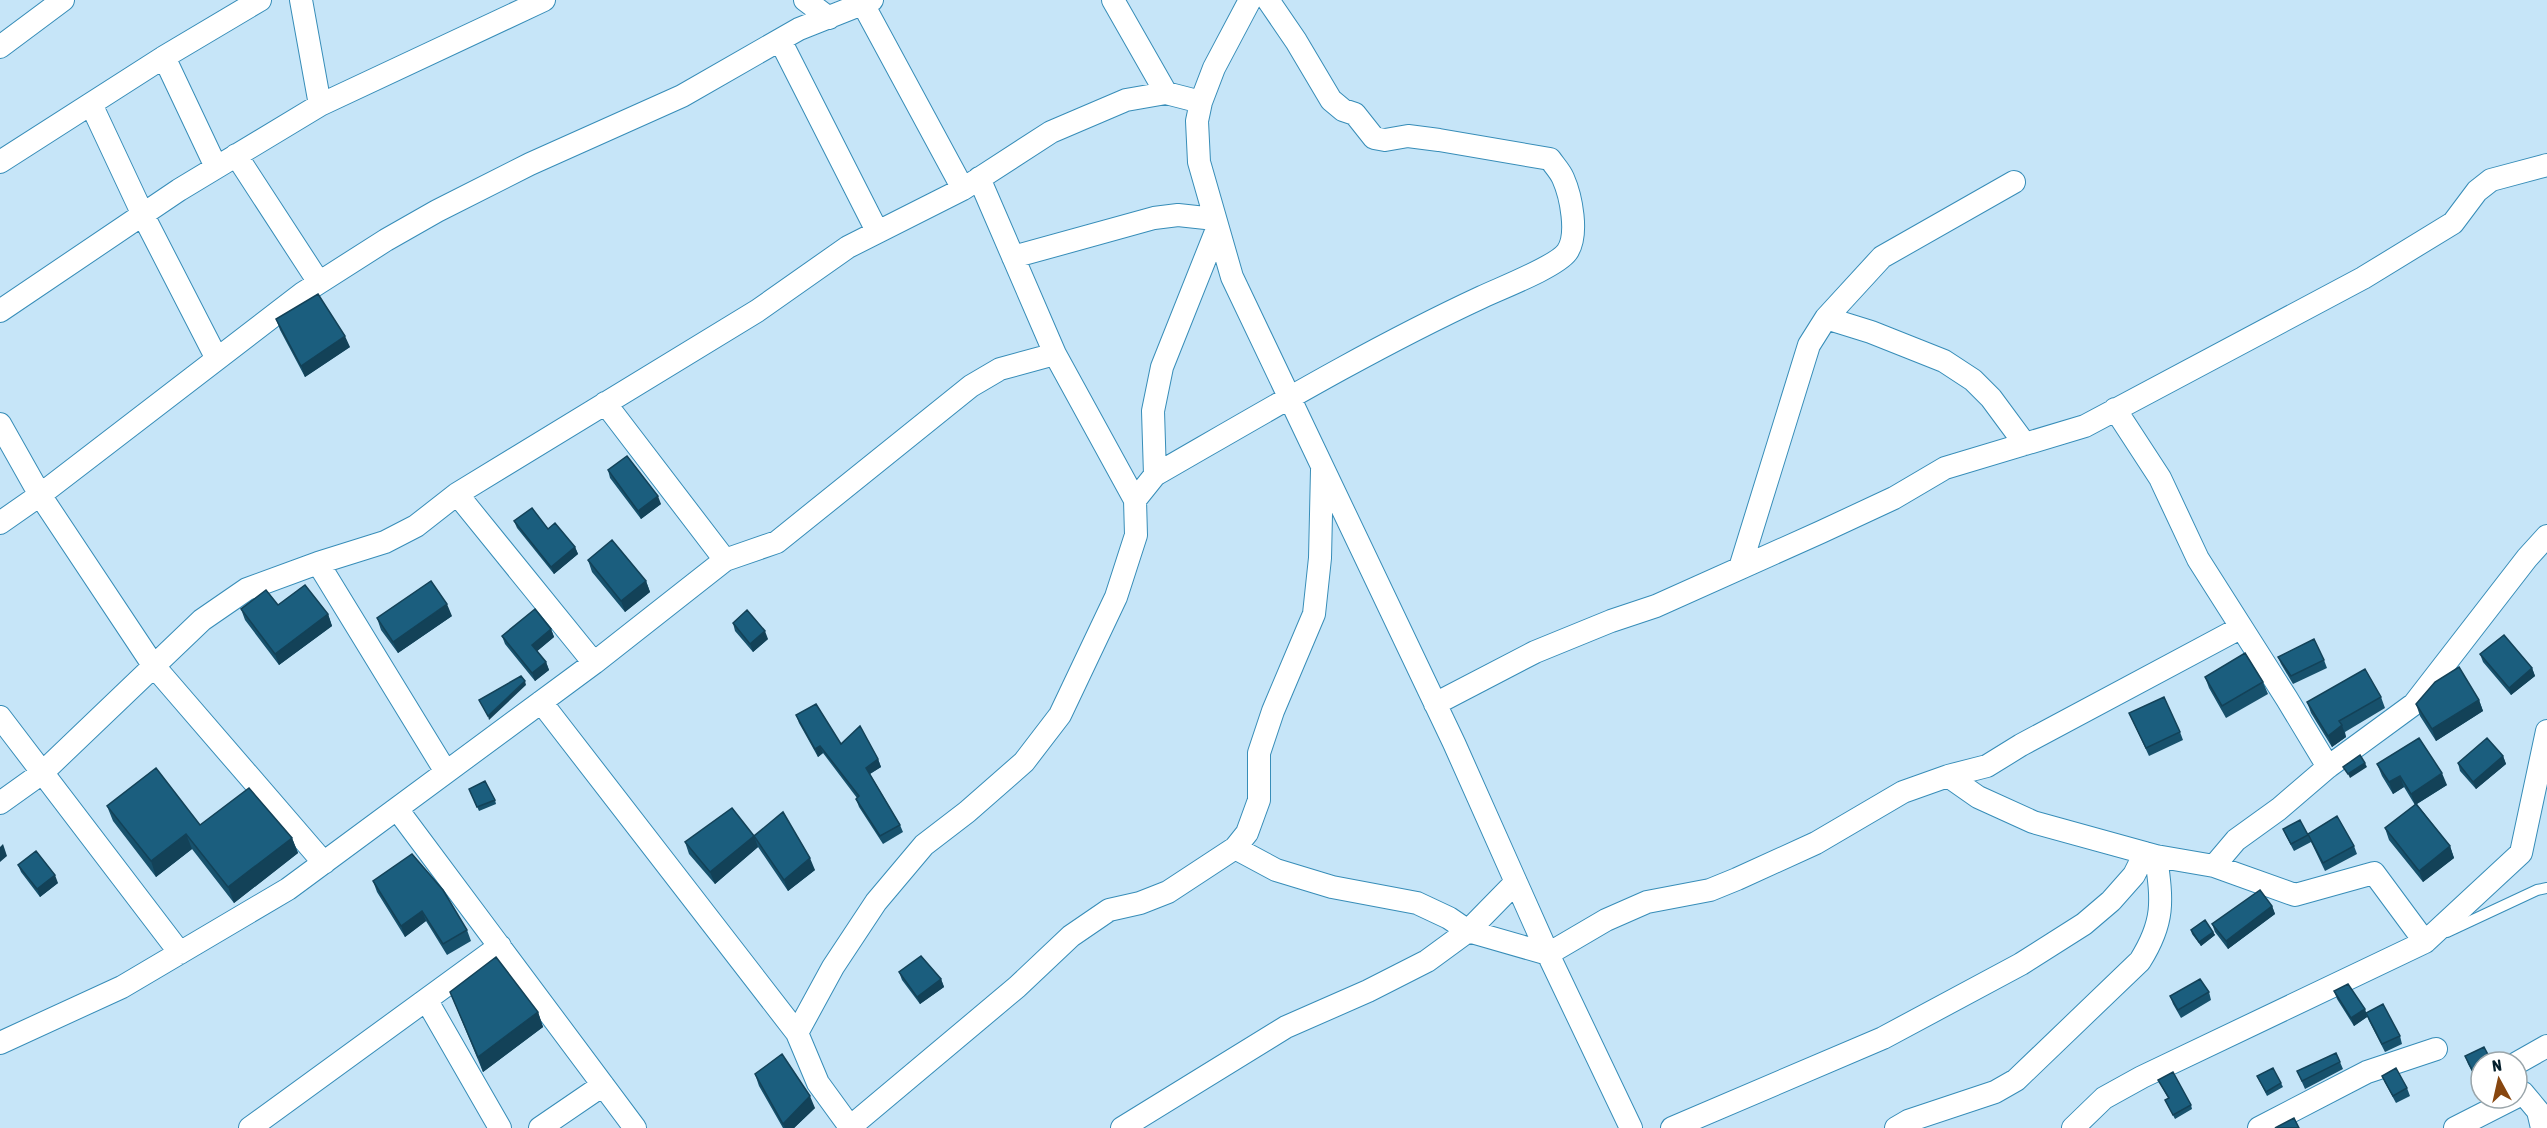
<svg xmlns="http://www.w3.org/2000/svg" width="2547" height="1128" viewBox="0 0 2547 1128" font-family="'Asap Condensed',sans-serif">
  <rect width="100%" height="100%" fill="#c6e5f8"/>
  <g fill="none" stroke-linecap="round" stroke-linejoin="round">
    <g stroke="#378db8" stroke-width="12">
      <path id="service" d="M2447,932L2537,890L2547,888"/>
    </g>
    <g stroke="#378db8" stroke-width="24">
      <path id="minor" d="M301,0L320,105
        M805,0L829,18
        M1113,0L1166,93
        M1250,0L1214,68L1201,102L1197,121L1199,162L1232,277L1454,743L1548,954L1631,1128
        M863,4L963,189
        M780,40L877,231
        M0,47L63,0
        M164,57L216,167
        M91,104L143,215L217,359
        M236,155L318,281
        M0,162L164,57L260,0
        M979,178L1055,354L1135,500
        M1013,257L1154,218L1178,215L1215,219
        M0,311L179,190L320,105L544,0
        M1826,318L1871,332L1944,361L1973,380L1991,398L2025,444
        M605,403L725,560
        M2115,409L2160,478L2198,559L2287,699L2328,767
        M0,424L40,495L153,665L324,863
        M1155,475C1263,413 1370,349 1482,297C1501,288 1556,267 1567,252C1579,235 1571,196 1563,178C1560,171 1554,165 1550,159L1439,140L1408,136L1385,140L1374,138L1355,114L1343,110L1331,100L1296,41L1268,0
        M457,494L594,663
        M0,523L40,495L303,293L386,240L437,211L530,164L682,96L799,29L872,0
        M318,563L446,772
        M1740,568L1809,345L1826,318L1882,257L2014,182
        M541,702L797,1033L818,1083L850,1127
        M1435,704L1535,652L1611,621L1656,606L1821,532L1894,498L1945,468L2085,426L2363,278L2453,223L2477,191L2491,180L2547,165
        M0,717L180,953
        M1948,776L1978,797L2033,822L2156,856L2214,866L2295,895L2374,873L2425,942
        M0,803L42,773L202,620L247,589L318,563L385,542L416,526L457,494L757,311L848,247L963,189L1051,132L1126,100L1166,93L1201,102
        M397,809L635,1128
        M1235,848L1276,870L1332,887L1417,903L1449,918L1468,931L1548,954L1606,920L1647,902L1710,890L1737,879L1816,843L1903,792L1948,776L1987,766L2021,745L2240,628
        M2214,866L2236,840L2279,809L2328,767L2414,704L2527,558L2547,536
        M427,1001L500,1128
        M797,1033L833,967L876,902L924,845L967,812L1024,762L1060,715L1116,597L1136,535L1135,500L1155,475L1153,411L1162,367L1217,229
        M0,1043L122,987L288,889L594,663L725,560L777,542L971,386L1000,369L1055,354
        M2517,1063L2547,1046
        M2523,1093L2538,1111L2542,1128
        M250,1128L500,946
        M540,1128L603,1085
        M849,1128L1017,987L1071,936L1109,910L1140,903L1168,892L1235,848L1247,833L1259,800V753L1273,711L1314,614L1320,558L1322,470
        M1122,1128L1286,1027L1368,991L1427,961L1468,931L1516,882
        M1672,1128L1883,1038L2021,964L2084,924L2111,901L2134,875L2145,853
        M1896,1128L1908,1121L1995,1092L2016,1080L2140,961C2165,921 2162,901 2156,856
        M2073,1128L2104,1098L2142,1077L2425,942L2521,853L2547,731
        M2259,1128L2367,1072L2436,1049
        M2455,1128L2514,1098"/>
    </g>
    <use href="#service" stroke="#fff" stroke-width="10"/>
    <use href="#minor" stroke="#fff" stroke-width="22"/>
  </g>
  <path fill="#17516c" d="M276,319L350,347L305,377L280,330Z
    M608,470L661,504L641,519L610,478Z
    M514,521L548,529L575,547L578,554L554,574L517,528Z
    M588,560L646,581L650,592L625,612L592,572Z
    M278,605L328,614L332,626L279,665L245,620L241,609Z
    M452,616L398,653L381,630L377,618Z
    M733,623L768,639L753,652L735,631Z
    M551,629L554,637L537,651L546,662L549,670L535,681L505,644L502,636Z
    M2480,654L2532,668L2535,676L2511,695L2483,662Z
    M2278,657L2324,660L2327,668L2293,684L2281,664Z
    M2205,677L2263,682L2268,694L2226,718L2209,688Z
    M2381,697L2385,708L2345,732L2346,737L2332,747L2311,713L2307,702Z
    M2479,700L2483,711L2436,741L2420,716L2416,704Z
    M2129,713L2180,732L2183,740L2149,756Z
    M796,715L841,744L878,759L881,767L870,774L900,825L903,832L883,844L859,807L856,799L857,798L823,753L818,757L799,723Z
    M2503,756L2506,764L2476,789L2460,771L2458,763Z
    M2377,764L2447,785L2417,804L2450,846L2454,858L2423,882L2389,840L2385,828L2415,805L2404,787L2393,794L2382,776Z
    M469,789L495,800L496,804L479,811Z
    M107,806L200,825L292,838L298,853L234,903L192,849L156,877L113,821Z
    M2283,829L2354,846L2357,854L2325,871L2311,842L2294,851L2286,836Z
    M754,836L815,870L788,891L758,847L715,884L689,854L685,842Z
    M18,865L58,883L40,897L21,872Z
    M373,881L467,930L471,941L447,955L426,921L405,937L377,892Z
    M2272,906L2275,914L2228,949L2215,932L2212,924Z
    M2191,930L2213,932L2215,935L2201,946L2192,934Z
    M899,972L941,979L944,987L920,1004L902,980Z
    M2334,991L2365,1009L2367,1017L2354,1026L2337,999Z
    M450,992L538,1012L543,1027L483,1072Z
    M2209,992L2211,1000L2181,1018L2173,1004L2170,996Z
    M2366,1013L2400,1036L2402,1044L2385,1052L2369,1021Z
    M2465,1056L2481,1062V1089L2468,1064Z
    M2340,1062L2343,1069L2305,1089L2297,1071Z
    M755,1074L815,1108L794,1128H783L759,1086Z
    M2257,1076L2281,1083L2283,1087L2267,1096Z
    M2382,1076L2407,1088L2410,1096L2396,1103L2385,1083Z
    M2158,1080L2191,1105L2192,1109L2175,1119L2165,1100L2168,1098Z"/>
  <path fill="#134258" d="M345,336L350,347L305,377L301,366Z
    M658,496L661,504L641,519L638,511Z
    M575,547L578,554L554,574L551,567Z
    M646,581L650,592L625,612L621,601Z
    M447,604L452,616L398,653L393,642Z
    M328,614L332,626L279,665L275,654Z
    M551,629L554,637L535,653L532,645Z
    M765,631L768,639L753,652L750,644Z
    M546,662L549,670L535,681L532,673Z
    M2532,668L2535,676L2511,695L2509,688Z
    M525,681L526,685L489,720L488,716Z
    M2479,700L2483,711L2436,741L2432,729Z
    M2342,725L2346,737L2332,747L2328,736Z
    M820,746L823,753L818,757L815,749Z
    M2503,756L2506,764L2476,789L2473,782Z
    M878,759L881,767L868,775L866,768Z
    M2365,763L2367,767L2350,778L2348,774Z
    M2442,773L2447,785L2415,805L2411,794Z
    M2400,776L2404,787L2393,794L2389,782Z
    M186,834L192,849L156,877L151,861Z
    M754,836L758,847L715,884L710,872Z
    M292,838L298,853L234,903L228,887Z
    M3,844L7,856L0,862V847Z
    M2450,846L2454,858L2423,882L2419,871Z
    M810,858L815,870L788,891L784,880Z
    M55,875L58,883L40,897L37,889Z
    M2272,906L2275,914L2228,949L2226,941Z
    M422,911L426,921L405,937L401,926Z
    M2213,932L2215,935L2201,946L2199,942Z
    M941,979L944,987L920,1004L917,997Z
    M2365,1009L2367,1017L2354,1026L2351,1018Z
    M538,1012L543,1027L483,1072L478,1057Z
    M810,1096L815,1108L794,1128H785L783,1124Z"/>
  <path fill="#1b5e7e" stroke="#134258" stroke-width="1.5" d="M318,294L345,336L301,366L276,319Z
    M627,456L658,496L638,511L608,470Z
    M532,508L548,529L555,523L575,547L551,567L514,521Z
    M612,540L646,581L621,601L588,560Z
    M431,581L447,604L393,642L377,618Z
    M305,585L328,614L275,654L241,609L266,590L278,605Z
    M535,609L551,629L532,645L546,662L532,673L502,636Z
    M747,610L765,631L750,644L733,623Z
    M2504,635L2532,668L2509,688L2480,654Z
    M2314,639L2324,660L2291,676L2278,657Z
    M2245,653L2263,682L2222,706L2205,677Z
    M2459,667L2479,700L2432,729L2416,704L2435,682Z
    M2365,669L2381,697L2339,721L2342,725L2328,736L2307,702Z
    M521,676L525,681L488,716L479,700Z
    M2164,697L2180,732L2146,748L2129,713Z
    M816,704L841,744L860,726L878,759L866,768L900,825L880,836L856,799L859,796L820,746L815,749L796,715Z
    M2419,738L2442,773L2411,794L2400,776L2389,782L2377,764Z
    M2487,738L2503,756L2473,782L2458,763Z
    M2360,755L2365,763L2348,774L2343,767Z
    M156,768L200,825L249,788L292,838L228,887L186,834L151,861L107,806Z
    M485,781L495,800L477,807L469,789Z
    M2416,804L2450,846L2419,871L2385,828Z
    M732,808L754,836L710,872L685,842Z
    M783,812L810,858L784,880L754,836Z
    M2337,816L2354,846L2323,863L2308,834Z
    M2300,820L2308,835L2291,844L2283,829Z
    M36,851L55,875L37,889L18,865Z
    M412,854L443,890L467,930L443,944L422,911L401,926L373,881Z
    M2260,890L2272,906L2226,941L2212,924Z
    M2205,920L2213,932L2199,942L2191,930Z
    M921,956L941,979L917,997L899,972Z
    M496,957L538,1012L478,1057L450,992Z
    M2200,979L2209,992L2178,1010L2170,996Z
    M2348,984L2365,1009L2351,1018L2334,991Z
    M2383,1004L2400,1036L2382,1044L2366,1013Z
    M2484,1047L2492,1062H2481V1087L2465,1056Z
    M2336,1053L2340,1062L2302,1081L2297,1071Z
    M782,1054L810,1096L783,1124L755,1074Z
    M2273,1068L2281,1083L2266,1092L2257,1076Z
    M2396,1068L2407,1088L2393,1096L2382,1076Z
    M2173,1072L2191,1105L2173,1115L2165,1100L2169,1098L2158,1080Z
    M2294,1118L2299,1128H2275Z"/>
  <g transform="translate(2499 1080) rotate(352)"><circle r="28" fill="#ffffff" stroke="#9aa5aa" stroke-width="1.5"/>
  <path d="M0-4.5L10 22L0 15L-10 22Z" fill="#87460f"/>
  <text y="-9" font-size="16" font-weight="bold" text-anchor="middle" fill="#031e2b">N</text>
  </g>
</svg>
